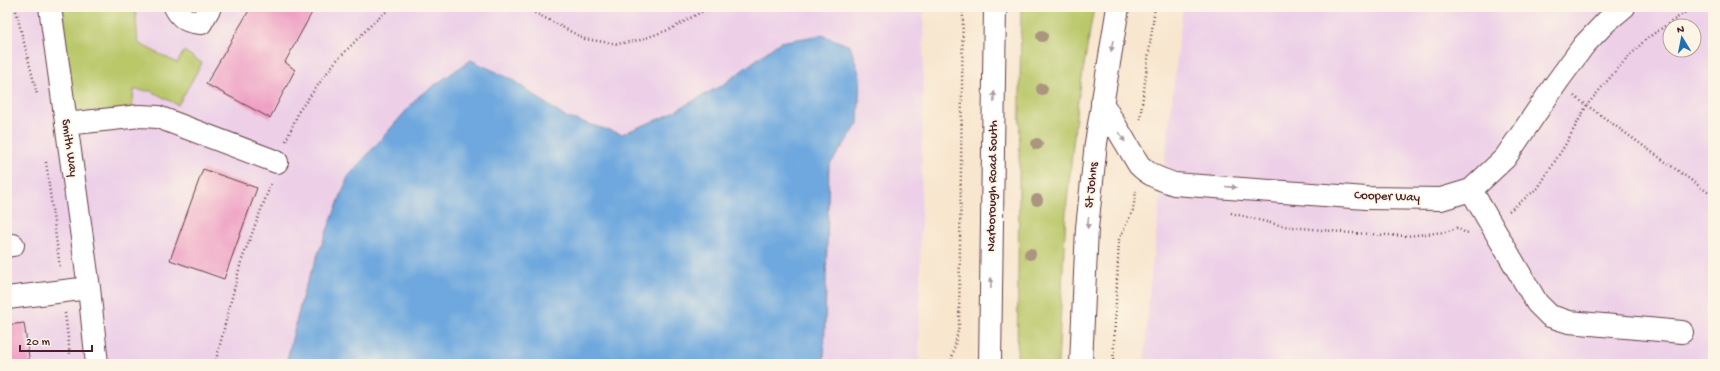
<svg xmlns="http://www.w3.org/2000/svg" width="1720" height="371" viewBox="0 0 1720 371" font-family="'Gochi Hand',sans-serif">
  <rect width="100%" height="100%" fill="#fcf5e5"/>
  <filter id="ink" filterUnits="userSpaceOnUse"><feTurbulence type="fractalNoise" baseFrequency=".025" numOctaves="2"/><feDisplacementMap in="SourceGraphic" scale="8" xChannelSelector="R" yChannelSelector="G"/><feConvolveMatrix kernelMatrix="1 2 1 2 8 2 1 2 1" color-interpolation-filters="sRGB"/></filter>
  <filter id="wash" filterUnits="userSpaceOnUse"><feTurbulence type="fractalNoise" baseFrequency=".012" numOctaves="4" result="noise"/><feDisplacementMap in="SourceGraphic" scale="16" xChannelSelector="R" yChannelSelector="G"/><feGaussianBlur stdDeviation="0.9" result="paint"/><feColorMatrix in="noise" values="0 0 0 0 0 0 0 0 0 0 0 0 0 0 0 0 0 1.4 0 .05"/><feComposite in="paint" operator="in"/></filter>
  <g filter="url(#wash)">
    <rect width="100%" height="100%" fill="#f8e6cf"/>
    <path fill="#edd0e8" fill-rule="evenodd" d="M7,7H924L919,364H7Z
      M1183,7H1713V364H1144L1150,285ZM1670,26H1694V50H1670Z"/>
    <path fill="#bac86a" stroke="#82744a" d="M50,7H135L138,43L177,63L184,51L202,63L178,105L151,91L134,90L132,109L82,112L69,103Z
      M1021,7H1094L1077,107L1066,211L1058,364H1017Z"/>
    <path fill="#6ea8de" stroke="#5c6484" d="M822,35L850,46L860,76L858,124L829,166L824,364H286L304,290L348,177L419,96L471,60L511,79L565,117L622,134L666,116L724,84L780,42Z"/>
    <g id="blocks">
      <path fill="#eea1c5" d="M251,7H315L285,62L295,70L270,118L206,84Z
        M203,169L257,188L224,279L170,260Z
        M24,323L30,364H7V325Z"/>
    </g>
  </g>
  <g filter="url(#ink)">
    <use href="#blocks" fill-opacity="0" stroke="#643d44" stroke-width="1"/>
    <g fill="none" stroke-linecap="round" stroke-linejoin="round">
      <g stroke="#643d44" stroke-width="24">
        <path id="minor" d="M50,7L89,288L97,364
          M175,7C181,19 188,22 201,23L210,7
          M1102,103L1139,165C1150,176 1160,179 1174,184L1366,198L1441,199L1471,190L1505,158L1557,82L1584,45L1607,21L1624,7
          M66,124L140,116L158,117L277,162
          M1471,190L1537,303L1550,316L1569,322L1682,332
          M7,246L13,245
          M7,298L89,288"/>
      </g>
      <g stroke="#643d44" stroke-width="24">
        <path id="major" d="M990,364L995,7
          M1081,364L1087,228L1096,143L1118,7"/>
      </g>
      <path stroke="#643d44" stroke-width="2.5" stroke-dasharray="1 3" stroke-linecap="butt" d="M15,7L37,94
        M524,7L585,39L617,44L640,40L671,29L710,7
        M1574,96L1713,196
        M1140,119L1155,7
        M286,141L299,111L335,62L375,21L392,7
        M46,162L60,268
        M1509,211L1538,188L1564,147L1587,105L1619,67L1646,39L1693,7
        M1231,213L1283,226L1351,233L1406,236L1445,232L1457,228L1466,233L1470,232
        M65,313L70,354
        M215,364L241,262L271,184
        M951,364L959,325L963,7
        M1113,364L1119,240L1133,210L1136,191"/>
      <use href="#minor" stroke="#fff" stroke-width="22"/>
      <use href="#major" stroke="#fff" stroke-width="22"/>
    </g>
    <g fill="#ab957f">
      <circle cx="1042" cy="36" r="6"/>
      <circle cx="1042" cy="89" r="6"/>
      <circle cx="1037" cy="144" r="6"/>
      <circle cx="1037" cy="200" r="6"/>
      <circle cx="1030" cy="254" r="6"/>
    </g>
    <defs><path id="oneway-solid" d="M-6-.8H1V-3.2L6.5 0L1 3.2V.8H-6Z"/></defs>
    <g fill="#ae9aa0">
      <use href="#oneway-solid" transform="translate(1112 46) rotate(99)"/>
      <use href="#oneway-solid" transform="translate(994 97) rotate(-89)"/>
      <use href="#oneway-solid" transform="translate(1122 137) rotate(59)"/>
      <use href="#oneway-solid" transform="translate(1231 187) rotate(5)"/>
      <use href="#oneway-solid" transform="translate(1088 223) rotate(95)"/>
      <use href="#oneway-solid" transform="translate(991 283) rotate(-89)"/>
    </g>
  </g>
  <g text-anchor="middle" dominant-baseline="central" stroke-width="3.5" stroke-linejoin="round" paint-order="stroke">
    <g font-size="13" fill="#4a1f2b" stroke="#fcf5e5">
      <text transform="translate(69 148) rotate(82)">Smith Way</text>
      <text transform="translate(1092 185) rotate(-84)">St Johns</text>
      <text transform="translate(993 186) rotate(-89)">Narborough Road South</text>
      <text transform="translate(1387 197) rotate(2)">Cooper Way</text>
    </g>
  </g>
  <rect width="1720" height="371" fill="none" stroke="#fcf5e5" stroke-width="24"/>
  <g transform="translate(1682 38) rotate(350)"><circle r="19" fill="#fcf5e5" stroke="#b59f9b"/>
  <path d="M0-3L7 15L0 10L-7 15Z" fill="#1f6fb2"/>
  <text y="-6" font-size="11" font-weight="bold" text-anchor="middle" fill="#4a1f2b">N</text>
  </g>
  <path d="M20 345v6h72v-6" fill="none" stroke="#4a1f2b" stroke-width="2"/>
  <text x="26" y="345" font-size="12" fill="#4a1f2b" stroke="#fcf5e5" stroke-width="3" paint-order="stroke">20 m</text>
</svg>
